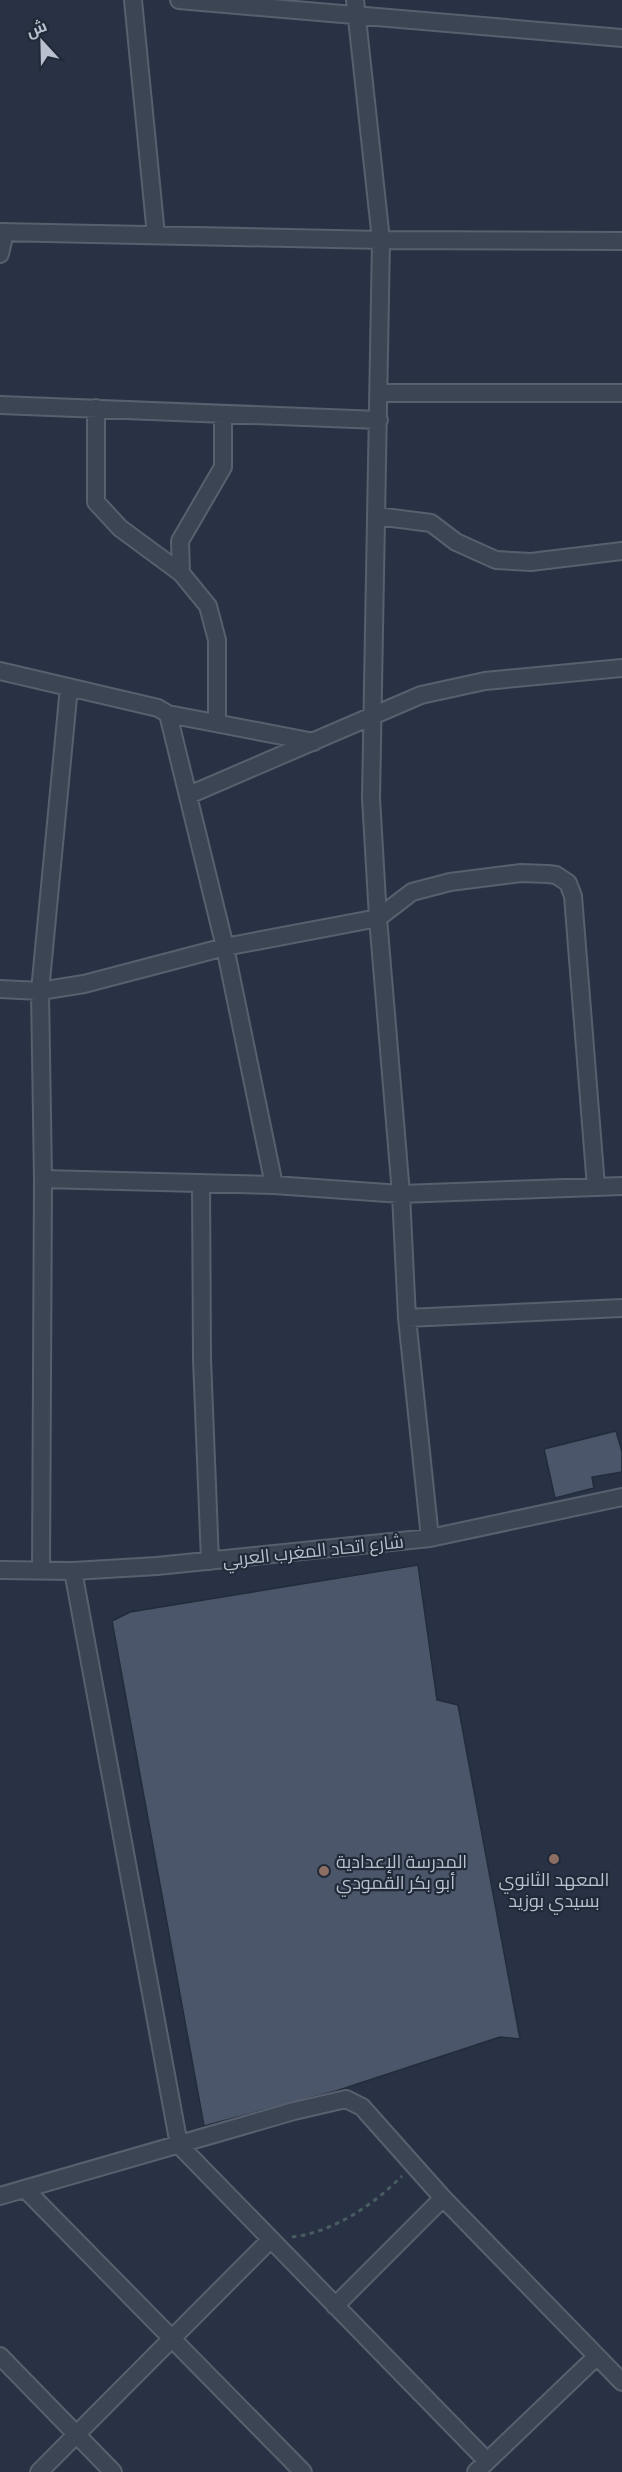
<svg xmlns="http://www.w3.org/2000/svg" width="622" height="2472" viewBox="0 0 622 2472" font-family="Ubuntu,Cairo,sans-serif">
  <rect width="100%" height="100%" fill="#283244"/>
  <path fill="#4c566a" stroke="#232c3b" stroke-width="1.5" d="M616,1431L622,1452V1472L592,1477L594,1488L555,1498L544,1449Z
    M418,1565L437,1700L458,1705L520,2039L500,2037L336,2091L204,2126L112,1621L130,1612Z"/>
  <g fill="none" stroke-linecap="round" stroke-linejoin="round">
    <g stroke="#58606e" stroke-width="20">
      <path id="street" d="M133,0L156,235
        M179,0L622,38
        M355,0L381,240L371,798L378,918L401,1194L407,1318L430,1538
        M0,232L381,240L622,241
        M0,254L5,232
        M379,393H622
        M0,405L379,420
        M96,408V502L120,528L181,573L208,606L217,640V723
        M377,516L431,523L456,542L496,560L531,562L622,551
        M181,573L180,541L223,467V414
        M0,671L158,708L168,714L314,742
        M168,714L225,947L274,1185
        M189,795L421,695L485,681L622,668
        M0,989L40,991L84,984L225,947L378,918L412,892L450,882L521,873L548,874L556,875L568,883L573,896L596,1187
        M43,1179L274,1185L401,1194L622,1186
        M201,1183L202,1359L210,1561
        M407,1318L622,1308
        M0,1570L73,1571L157,1566L430,1538L622,1497
        M41,1570L43,1179L40,991L69,687
        M73,1571L179,2145L487,2461
        M25,2189L303,2472
        M0,2196L294,2111L346,2099L362,2107L443,2198L622,2382
        M335,2306L443,2198
        M0,2356L113,2472
        M39,2472L270,2240
        M476,2472L596,2357"/>
    </g>
    <path stroke="#485d61" stroke-width="3" stroke-dasharray="4.5 4.5" stroke-linecap="butt" d="M292,2237C334,2232 373,2205 402,2176"/>
    <use href="#street" stroke="#3c4553" stroke-width="16"/>
  </g>
  <g fill="#8d6e63" stroke="#212a39" stroke-width="2">
    <circle cx="554" cy="1859" r="6"/>
    <circle cx="324" cy="1871" r="6"/>
  </g>
  <g text-anchor="middle" dominant-baseline="central" stroke-width="4.5" stroke-linejoin="round" paint-order="stroke">
    <g font-size="18" fill="#bac0cd" stroke="#212a39">
      <text transform="translate(313 1550) rotate(-6)">شارع اتحاد المغرب العربي</text>
    </g>
    <g font-size="18" fill="#bac0cd" stroke="#212a39" text-anchor="start">
      <text x="336" y="1861">المدرسة الإعدادية<tspan x="336" dy="21">أبو بكر القمودي</tspan></text>
      <text x="554" y="1879" text-anchor="middle">المعهد الثانوي<tspan x="554" dy="21">بسيدي بوزيد</tspan></text>
    </g>
  </g>
  <g transform="translate(42 42) rotate(338)" stroke="#212a39" stroke-width="4.5" paint-order="stroke">
  <path d="M0-4.5L10 22L0 15L-10 22Z" fill="#bac0cd"/>
  <text y="-9" font-size="16" font-weight="bold" text-anchor="middle" fill="#bac0cd">ش</text>
  </g>
</svg>
